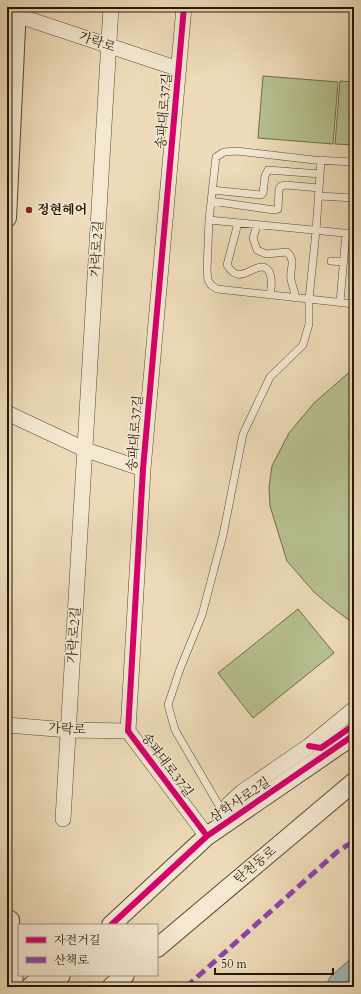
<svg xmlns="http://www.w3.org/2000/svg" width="361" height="994" viewBox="0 0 361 994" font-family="Cardo,'Noto Serif KR',serif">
  <rect width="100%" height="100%" fill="#eedbb9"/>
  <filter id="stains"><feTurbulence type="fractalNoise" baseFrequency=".005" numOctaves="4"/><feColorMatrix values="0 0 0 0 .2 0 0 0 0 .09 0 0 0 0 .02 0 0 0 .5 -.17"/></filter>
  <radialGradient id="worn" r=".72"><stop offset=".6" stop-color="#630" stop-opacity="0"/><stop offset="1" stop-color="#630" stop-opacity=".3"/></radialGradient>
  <path fill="#b7c190" stroke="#6c6c4c" d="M263,76L338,82L333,144L258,138Z
    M340,81L354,82V145L335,144Z
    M354,368V624L329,605L314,592L287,561L270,506L269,487L272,466L289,433L314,403Z
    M298,609L334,653L253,718L218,673Z"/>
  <path fill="#9bbab6" stroke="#6b7970" d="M354,956V987H325L330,977Z"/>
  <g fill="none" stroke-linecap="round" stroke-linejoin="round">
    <g stroke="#554834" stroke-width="8">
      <path id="service" d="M354,162L314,160L236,151L224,152L216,157L209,220L207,271L208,280L211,285L217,289L354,304
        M212,190L261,195L263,193L265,176L268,170L320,174
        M319,196L354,198
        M211,201L274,210L278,209L279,189L281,186L286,185L319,188
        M209,220L354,234
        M238,223L227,265C237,281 244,273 257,268C274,262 272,286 270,295
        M257,225L253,238L257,250L266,254L287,252C297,262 289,268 291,279C292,286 295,292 296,298
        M331,261L343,262
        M340,302L346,233
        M224,814L175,730L168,705L180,669L202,615L223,535L243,434L270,377L303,345L309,324V299L316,231L321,160"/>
    </g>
    <g stroke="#554834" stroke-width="16">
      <path id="minor" d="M184,7L143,469L128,731L207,836
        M7,13L16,15L179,69
        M7,413L86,450L143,469
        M7,725L68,730L128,731
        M63,819L111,7
        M223,825L224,814L229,804L242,792L309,746L354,709"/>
    </g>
    <g stroke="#554834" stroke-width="20">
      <path id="tertiary" d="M7,218L17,7
        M10,920L14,987
        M111,925L207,836L354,735
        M157,948L354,782
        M30,987L43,975
        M50,987L61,975
        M111,987L125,975"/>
    </g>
    <use href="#service" stroke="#f4e8d2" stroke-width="7"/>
    <use href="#minor" stroke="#f4e8d2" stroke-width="15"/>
    <use href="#tertiary" stroke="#f4e8d2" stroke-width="18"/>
    <path stroke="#8e44ad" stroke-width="5" stroke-dasharray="10 5" stroke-linecap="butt" d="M186,987L337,852L354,841"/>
    <g stroke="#f4e8d2" stroke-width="8">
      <path id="cycleway" d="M184,7L143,469L128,731L207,836
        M309,746L321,748L354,725
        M111,925L207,836L354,735"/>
    </g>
    <use href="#cycleway" stroke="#d6006c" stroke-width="6"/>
  </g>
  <circle fill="#8f2418" stroke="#f4e8d2" stroke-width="1.5" cx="29" cy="210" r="4"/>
  <g text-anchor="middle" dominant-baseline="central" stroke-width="3" stroke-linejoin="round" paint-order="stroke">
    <g font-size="13" fill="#221708" stroke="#f4e8d2">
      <text transform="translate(97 42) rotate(19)">가락로</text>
      <text transform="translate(164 111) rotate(-85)">송파대로37길</text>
      <text transform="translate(97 249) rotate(-87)">가락로2길</text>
      <text transform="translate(135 433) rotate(-85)">송파대로37길</text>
      <text transform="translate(74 635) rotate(-86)">가락로2길</text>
      <text transform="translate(67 729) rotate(3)">가락로</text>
      <text transform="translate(167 765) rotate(53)">송파대로37길</text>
      <text transform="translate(240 800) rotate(-34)">삼학사로2길</text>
      <text transform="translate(255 865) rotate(-40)">탄천동로</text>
    </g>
    <g font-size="13" font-weight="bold" fill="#221708" stroke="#f4e8d2" text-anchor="start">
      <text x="37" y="210">정현헤어</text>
    </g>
  </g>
  <rect width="361" height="994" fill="none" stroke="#eedbb9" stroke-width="24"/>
  <rect x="8" y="8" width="345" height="978" fill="none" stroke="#221708" stroke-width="2"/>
  <rect x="12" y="12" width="337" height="970" fill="none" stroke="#221708"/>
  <rect x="18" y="924" width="140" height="52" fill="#f4e8d2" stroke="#a09481"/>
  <rect x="26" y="937" width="20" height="6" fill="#d6006c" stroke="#a09481"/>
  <text x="54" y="944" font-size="12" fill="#221708">자전거길</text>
  <rect x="26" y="957" width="20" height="6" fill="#8e44ad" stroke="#a09481"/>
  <text x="54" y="964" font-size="12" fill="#221708">산책로</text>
  <path d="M215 968v6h118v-6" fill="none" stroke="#221708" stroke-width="2"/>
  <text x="221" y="968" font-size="12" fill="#221708" stroke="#f4e8d2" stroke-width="3" paint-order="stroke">50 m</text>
  <rect width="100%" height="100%" filter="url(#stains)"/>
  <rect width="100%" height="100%" fill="url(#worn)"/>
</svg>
